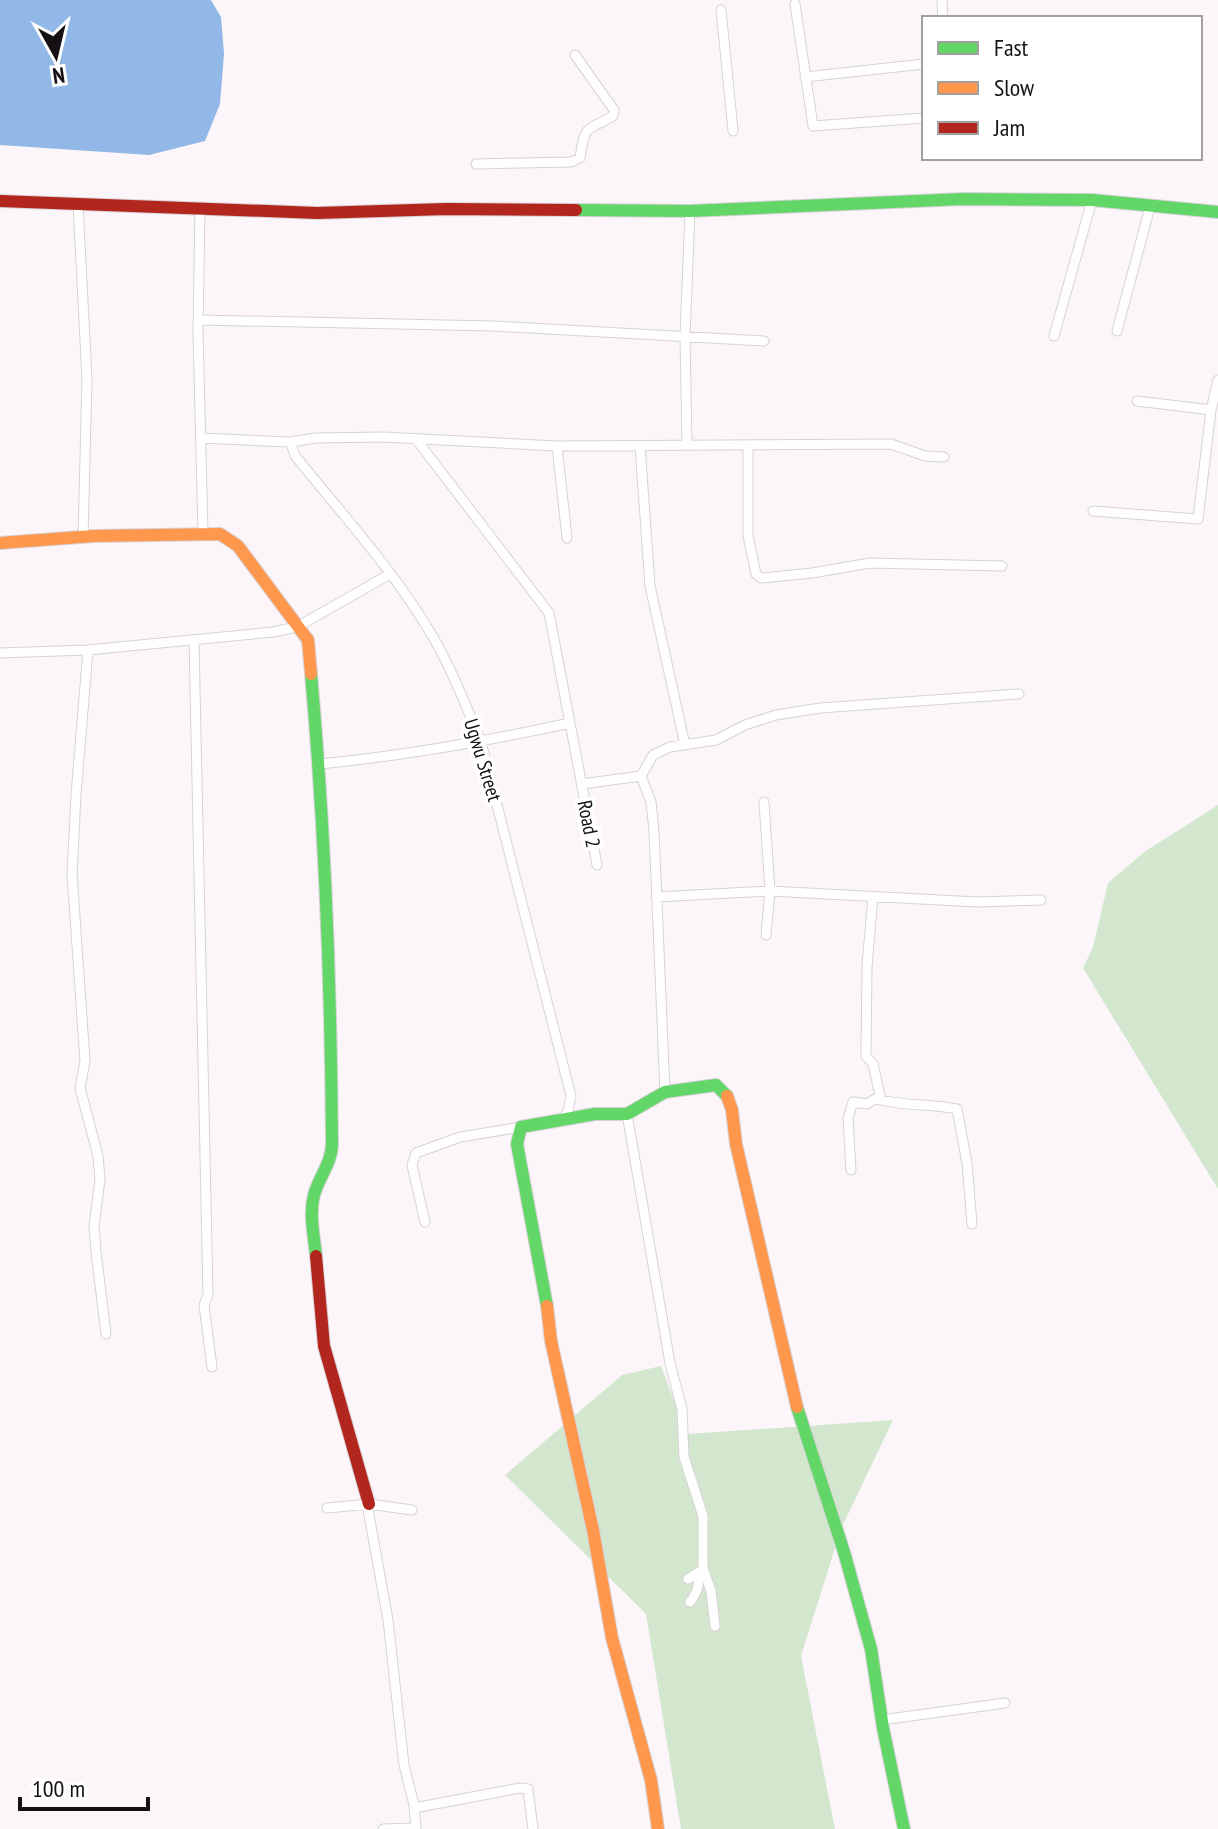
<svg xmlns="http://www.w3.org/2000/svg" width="1218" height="1829" viewBox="0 0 1218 1829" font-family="'PT Sans Narrow',sans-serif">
  <rect width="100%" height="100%" fill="#fcf6fb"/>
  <path fill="#d3e7ce" d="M1218,805V1189L1083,968L1093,947L1108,883L1144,852Z
    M661,1366L687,1434L893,1420L841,1529L801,1656L835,1829H681L646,1614L505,1475L622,1375Z"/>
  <path fill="#91b8e6" d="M0,0H211L221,17L224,54L220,104L205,141L149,155L0,145Z"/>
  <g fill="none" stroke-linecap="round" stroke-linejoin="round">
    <g stroke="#d7d2d6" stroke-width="11">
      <path id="street" d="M942,0L943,18
        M795,4L813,126L924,118
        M721,10L733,131
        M805,77L924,64
        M476,164L571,162L580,158C585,124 585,132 613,116L614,110L575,55
        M78,204L87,379L83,538
        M200,207L198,332L203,533
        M199,320L493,326L764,341
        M1117,331L1150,207
        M1054,336L1092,200
        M1137,401L1211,410
        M200,438L290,442L316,438L383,437L557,446L891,444L925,456L944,457
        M416,439L549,613L597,865
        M290,442L296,457C343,515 395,572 433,637C452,670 466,706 481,742L571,1096L568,1111L561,1121
        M687,444L685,336L690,211
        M748,445V536L756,574L761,578L812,573L870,563L1002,566
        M557,446L567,538
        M640,446L650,586L685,745
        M1093,511L1198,519L1211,410L1218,380
        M194,641L208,1295L204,1305L212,1367
        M88,650L76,795L72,874L85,1061L80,1088L98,1156L100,1179L94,1226L96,1252L106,1334
        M0,653L88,650L273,632L297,627L390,574
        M319,764C404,756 487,741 570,723
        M641,776L651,802L654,831L665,1092
        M582,784L641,776L653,755L670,747L716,740L745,725L776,715L820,708L1019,694
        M764,802L770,891L766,935
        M656,897L770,891L977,902L1041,900
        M873,897L867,966L866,1056L873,1064L881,1100C906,1106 932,1104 957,1109L967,1163L972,1224
        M627,1114L670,1363L682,1409L684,1457L703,1516V1568L711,1591L715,1626
        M851,1170L848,1118L853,1102L867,1104L875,1099L881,1100
        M425,1222L412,1165L416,1153L460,1137L521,1127
        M367,1504L388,1620L404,1765L414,1805L416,1829
        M327,1508L369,1504L412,1510
        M688,1579L700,1571
        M690,1602C703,1586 695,1579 703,1568
        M882,1720L1005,1703
        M414,1808L520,1788L528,1789L533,1829
        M383,1829L416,1828"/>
    </g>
    <g stroke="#d7d2d6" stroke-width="14">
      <path id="fast" d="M576,210L690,211L963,199L1092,200L1218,212
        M311,674C325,830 331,987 332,1144C332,1162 319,1177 314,1195C309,1214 314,1236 316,1256
        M547,1306L517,1144L521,1127L595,1114H627L665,1092L716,1085L727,1096
        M797,1407L844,1552L871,1649L883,1728L904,1829"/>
    </g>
    <g stroke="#d7d2d6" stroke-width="14">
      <path id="slow" d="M0,543L94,536L220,534L238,546L308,640L311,674
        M727,1096L732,1110L736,1144L797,1407
        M547,1306L551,1341L593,1530L612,1638L651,1780L658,1829"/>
    </g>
    <g stroke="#d7d2d6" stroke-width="14">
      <path id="jam" d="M0,201L317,213L446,209L576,210
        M316,1256L324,1346L369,1504"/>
    </g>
    <use href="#street" stroke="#fffefe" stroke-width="9"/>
    <use href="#fast" stroke="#63d668" stroke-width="12"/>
    <use href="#slow" stroke="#ff974d" stroke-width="12"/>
    <use href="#jam" stroke="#b3261e" stroke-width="12"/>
  </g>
  <g text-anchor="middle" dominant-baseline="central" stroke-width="8" stroke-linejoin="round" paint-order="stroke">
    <g font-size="20" fill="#161115" stroke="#fff">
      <text transform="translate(483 760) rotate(73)">Ugwu Street</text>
      <text transform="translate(589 824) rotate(79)">Road 2</text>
    </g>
  </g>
  <rect x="922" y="16" width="280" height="144" fill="#ffffff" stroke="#a2a0a1" stroke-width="2"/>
  <rect x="938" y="42" width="40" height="12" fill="#63d668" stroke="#a2a0a1" stroke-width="2"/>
  <text x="994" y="56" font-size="24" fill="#161115">Fast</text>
  <rect x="938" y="82" width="40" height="12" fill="#ff974d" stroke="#a2a0a1" stroke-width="2"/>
  <text x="994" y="96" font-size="24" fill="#161115">Slow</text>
  <rect x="938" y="122" width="40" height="12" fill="#b3261e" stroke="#a2a0a1" stroke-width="2"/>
  <text x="994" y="136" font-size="24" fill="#161115">Jam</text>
  <g transform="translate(56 56) rotate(172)" stroke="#ffffff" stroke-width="6" paint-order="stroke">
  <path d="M0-6L14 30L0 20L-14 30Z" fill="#161115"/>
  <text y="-12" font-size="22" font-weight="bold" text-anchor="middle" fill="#161115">N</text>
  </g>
  <path d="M20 1797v12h128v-12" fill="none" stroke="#161115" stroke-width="4"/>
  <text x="32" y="1797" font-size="24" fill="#161115" stroke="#ffffff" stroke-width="6" paint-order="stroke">100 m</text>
</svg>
